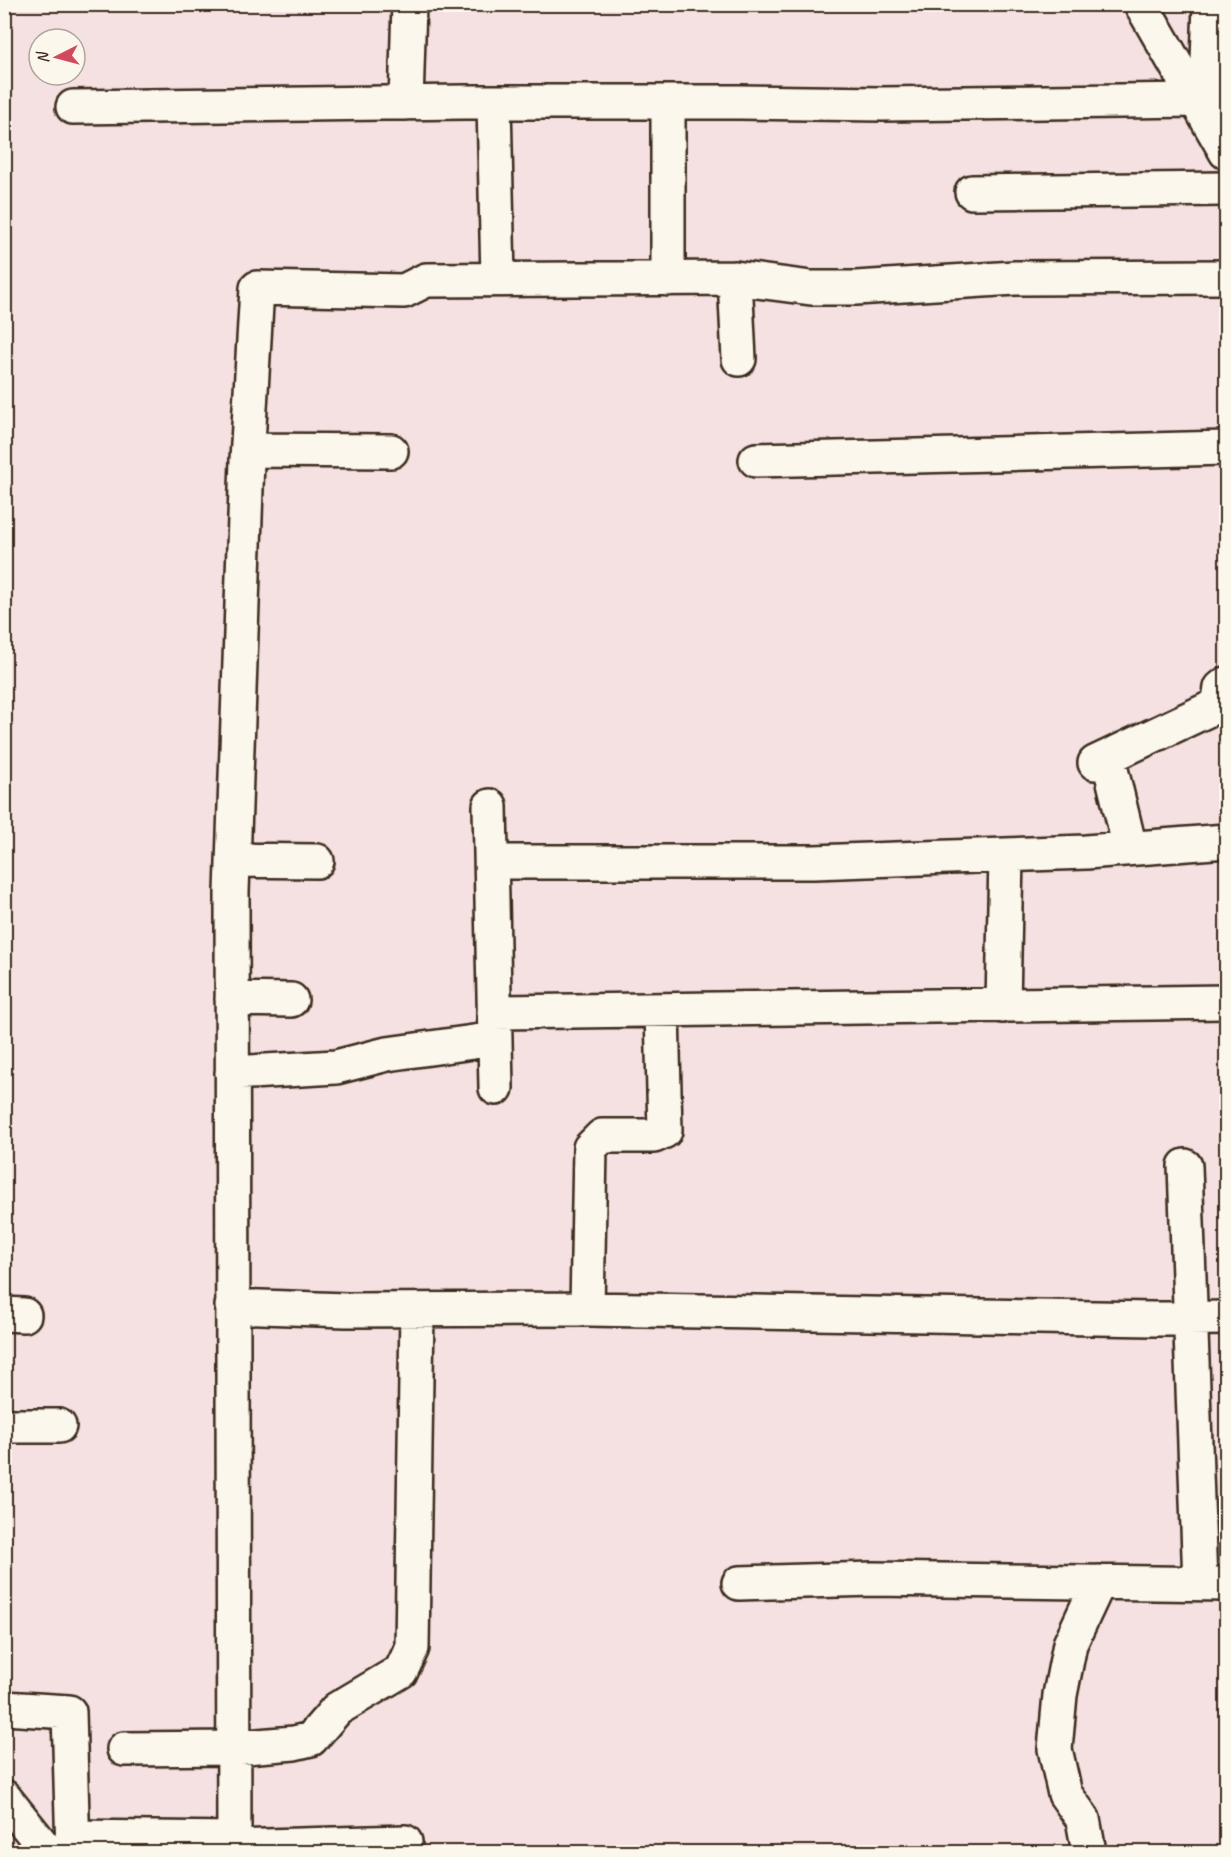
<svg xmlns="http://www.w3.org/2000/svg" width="1231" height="1857" viewBox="0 0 1231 1857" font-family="Caveat,sans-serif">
  <rect width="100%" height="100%" fill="#f5e1e1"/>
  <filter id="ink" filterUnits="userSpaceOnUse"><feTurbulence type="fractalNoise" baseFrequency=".0167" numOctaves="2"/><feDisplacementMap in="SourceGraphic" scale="12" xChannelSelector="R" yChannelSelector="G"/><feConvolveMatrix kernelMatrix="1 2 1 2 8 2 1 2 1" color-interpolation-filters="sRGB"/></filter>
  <g filter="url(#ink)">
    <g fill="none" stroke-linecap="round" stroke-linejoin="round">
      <g stroke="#3b2a1e" stroke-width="38">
        <path id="street" d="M1210,4L1206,116H1226
          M668,102V279
          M406,103L409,4
          M494,103L498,279
          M73,107L465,102H740L882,104L1196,100
          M972,192L1226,189
          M735,278L739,359
          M248,450L391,451
          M756,460L1226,448
          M1108,757L1130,848
          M1095,763L1218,705L1221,688L1226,684
          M490,806L496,1088
          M233,860L317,861
          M492,862H814L1086,852L1226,841
          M232,999L291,1000
          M1003,1006L1006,855
          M494,1012L1226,1002
          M232,1073L336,1067L387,1054L495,1039
          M1185,1166L1200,1583
          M232,1306L346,1310L587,1309L1153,1319L1226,1318
          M587,1309L590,1148L602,1136H654L665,1131L662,1011
          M4,1314L24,1315
          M4,1426H59
          M739,1583L873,1579L1226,1584
          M4,1708L69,1712L73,1852
          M124,1749L234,1748L294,1743L311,1739L337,1709L401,1671L412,1648L417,1310
          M72,1837L234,1839
          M234,1847L405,1842
          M234,1852L232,892L247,460L257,288L404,291L426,280L735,278L811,288H856L1015,278L1226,277
          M1089,1852L1083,1819L1065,1794L1055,1749L1060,1695L1070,1644L1099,1582"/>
      </g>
      <g stroke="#3b2a1e" stroke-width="38">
        <path id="secondary" d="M1141,4L1226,152
          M4,1797L48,1852"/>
      </g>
      <use href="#street" stroke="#fbf7ec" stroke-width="33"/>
      <use href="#secondary" stroke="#fbf7ec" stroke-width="33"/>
    </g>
  </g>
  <rect width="1231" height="1857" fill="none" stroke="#fbf7ec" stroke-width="24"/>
  <rect x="12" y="12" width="1207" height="1833" fill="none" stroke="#3b2a1e" stroke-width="2" filter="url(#ink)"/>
  <g transform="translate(57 57) rotate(264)"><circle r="28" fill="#fbf7ec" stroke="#aea59a" stroke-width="1.5"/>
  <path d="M0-4.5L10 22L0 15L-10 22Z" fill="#d1495b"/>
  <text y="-9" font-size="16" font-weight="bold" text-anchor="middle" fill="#3b2a1e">N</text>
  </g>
</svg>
